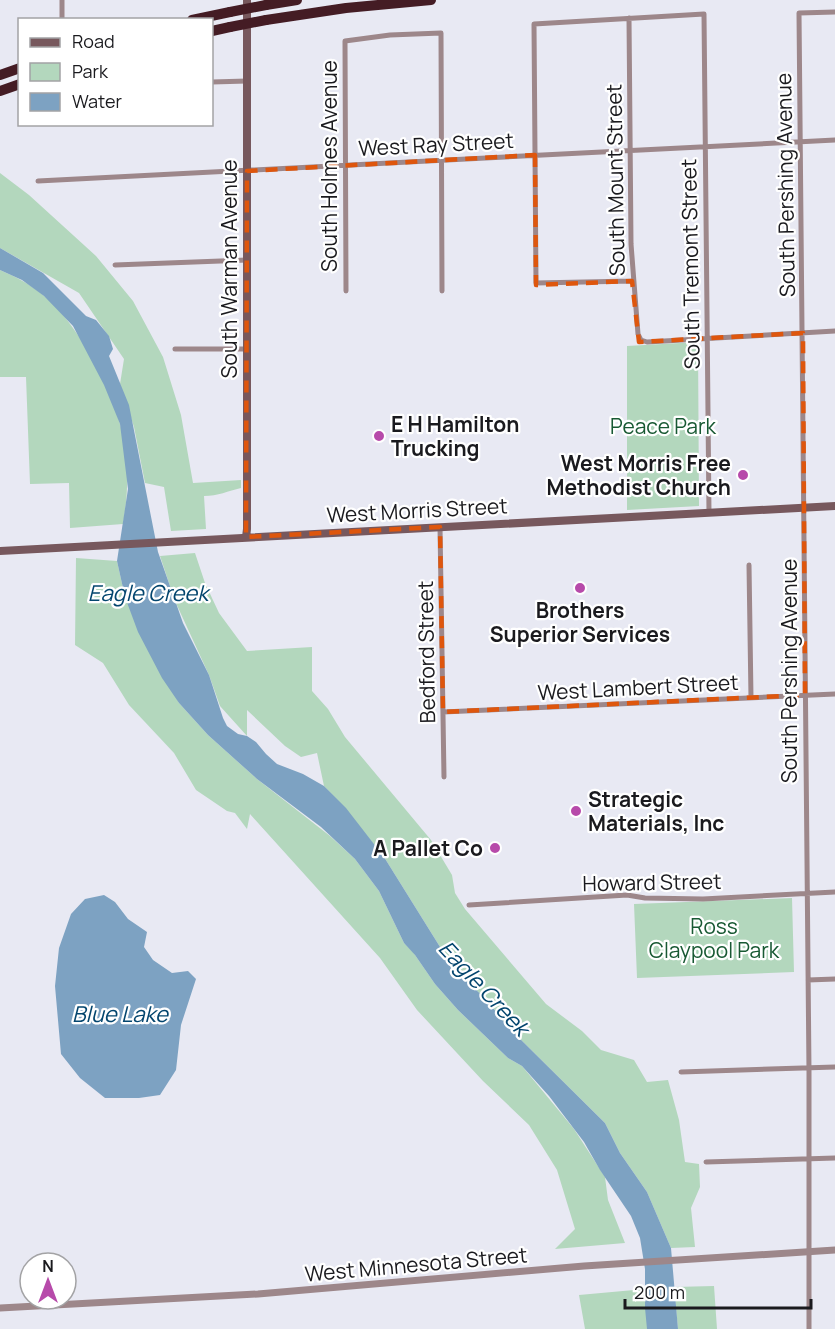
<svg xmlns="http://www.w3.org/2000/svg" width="835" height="1329" viewBox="0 0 835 1329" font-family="Manrope,sans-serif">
  <rect width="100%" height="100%" fill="#e8e9f3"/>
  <path fill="#b3d7bd" d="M0,173L29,195L96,256L133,301L163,357L181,415L193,483L241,480V488C228,491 218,496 204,496L206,529L171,531L164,487L145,483L134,427L120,384L124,359L79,293L0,248Z
    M0,270C16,277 30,284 43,295C77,322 108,383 120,424C129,455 129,492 123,524L70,528L69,483L30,484L26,377H0Z
    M698,342L699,506L627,510V346Z
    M195,553L205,583L219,613L247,651L312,647V691L328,709L345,737L431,840L452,875L455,893L465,909L546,1004L582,1031L601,1050L634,1060L647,1082L668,1080L679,1120L685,1162L699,1164L700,1187L691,1208L695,1247L671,1248L647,1192L620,1153L605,1123L509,1028L485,998L455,971L384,857L342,805L324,786L317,753L301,757L285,746L247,710V736L220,706L209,675L175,601L160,556Z
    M76,558L117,561L125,597L179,703L208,735L257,779L330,836L355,859L379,891L404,943L413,952L435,984L458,1010L508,1058L522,1066L574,1129L605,1177L608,1200L625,1243L555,1249L575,1229L557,1170L529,1125L483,1081L417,1010L380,958L250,814L247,829L235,813L227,811L196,790L174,753L129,705L103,663L75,645Z
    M792,898L794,972L637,978L634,904Z
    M714,1286L717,1329H678L674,1287Z
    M645,1289L648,1329H585L579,1295Z"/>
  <path fill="#7da2c2" d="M0,248L43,273L86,316L96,320L109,336L113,349L109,356L129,405L158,552L183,623L209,675L223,718L227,726L238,734L247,736L256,742L266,754L277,764L303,774L324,786L346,808L384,857L455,971L485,998L509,1028L605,1123L620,1153L647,1192L671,1248L678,1329H647L645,1308V1269L640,1238L631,1216L600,1170L584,1142L549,1096L522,1066L508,1058L458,1010L435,984L415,955L404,943L379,891L355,859L321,827L257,779L208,735L179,703L162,678L138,632L125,597L117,561L128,489L120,424L104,385L73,326L44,296L22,280L0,270Z
    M104,895L115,902L128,919L147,932L144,947L153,960L172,973L188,971L196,979L181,1025L176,1070L160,1095L139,1098H105L80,1078L61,1054L55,986L59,948L71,914L85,899Z"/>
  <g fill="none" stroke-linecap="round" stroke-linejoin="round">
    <path stroke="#9d878a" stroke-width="5" d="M62,18V0
      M629,18L631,244L638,334L641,340L647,342L835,331
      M212,82L247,81
      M38,181L835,140
      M115,265L247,260
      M632,281L536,283L534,24L704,14L709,513
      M346,291L345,41L390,35L441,33L442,291
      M175,349H247
      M440,527L444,777
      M749,565L751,698
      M443,712L835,694
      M469,905L627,895L645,898L703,899L835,892
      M808,980L835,979
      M681,1072L835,1067
      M706,1162L835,1158
      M809,1329V1071L799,13L835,12"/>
    <path stroke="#9d878a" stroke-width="7" d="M0,1308L258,1294L584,1266L835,1250"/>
    <path stroke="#77585d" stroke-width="8" d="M246,537L247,529V0
      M0,551L835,506"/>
    <path stroke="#441c24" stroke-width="10" d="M266,5L297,0
      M192,20L230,12
      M266,20L346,8L431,0
      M212,31L230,27
      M0,75L20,68
      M0,91L20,84"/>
    <path stroke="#441c24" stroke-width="10" d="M230,12L266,5
      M230,27L266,20"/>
  </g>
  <path fill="none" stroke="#de560d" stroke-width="4.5" stroke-dasharray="12 8" stroke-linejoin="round" d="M535,155L536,285L632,281L639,342L803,333L805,695L443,712L440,527L246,537L247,171Z"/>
  <g fill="#b74aaa" stroke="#fff" stroke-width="2">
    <circle cx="379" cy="436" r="6"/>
    <circle cx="743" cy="475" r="6"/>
    <circle cx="580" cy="588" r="6"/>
    <circle cx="576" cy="811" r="6"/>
    <circle cx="495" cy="848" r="6"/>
  </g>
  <g text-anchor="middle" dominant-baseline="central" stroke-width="4.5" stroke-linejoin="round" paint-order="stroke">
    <g font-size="21" fill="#1a1a1e" stroke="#fff">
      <text transform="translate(436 144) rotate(-3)">West Ray Street</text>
      <text transform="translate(329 166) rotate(-90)">South Holmes Avenue</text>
      <text transform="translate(615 180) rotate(-91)">South Mount Street</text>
      <text transform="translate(785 185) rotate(-91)">South Pershing Avenue</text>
      <text transform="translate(690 264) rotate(-91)">South Tremont Street</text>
      <text transform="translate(229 269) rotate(-90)">South Warman Avenue</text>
      <text transform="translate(417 510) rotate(-3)">West Morris Street</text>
      <text transform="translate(426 652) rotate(-91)">Bedford Street</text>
      <text transform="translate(789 671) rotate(-90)">South Pershing Avenue</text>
      <text transform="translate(638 687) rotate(-3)">West Lambert Street</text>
      <text transform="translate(652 882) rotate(-1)">Howard Street</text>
      <text transform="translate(416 1264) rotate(-5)">West Minnesota Street</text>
    </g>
    <g font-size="21" font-weight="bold" fill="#1a1a1e" stroke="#fff" text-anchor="start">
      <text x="391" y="424">E H Hamilton<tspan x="391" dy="24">Trucking</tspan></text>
      <text x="731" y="463" text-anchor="end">West Morris Free<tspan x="731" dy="24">Methodist Church</tspan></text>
      <text x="580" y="610" text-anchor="middle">Brothers<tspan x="580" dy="24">Superior Services</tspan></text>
      <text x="588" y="799">Strategic<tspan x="588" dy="24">Materials, Inc</tspan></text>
      <text x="483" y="848" text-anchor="end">A Pallet Co</text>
    </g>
    <g font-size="21" fill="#185933" stroke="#fff">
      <text x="663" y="426">Peace Park</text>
      <text x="714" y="926">Ross<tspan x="714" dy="24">Claypool Park</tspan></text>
    </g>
    <g font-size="22" font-style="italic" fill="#03456e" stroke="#fff">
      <text x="148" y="593">Eagle Creek</text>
      <text transform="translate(484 988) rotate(47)">Eagle Creek</text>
      <text x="120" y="1014">Blue Lake</text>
    </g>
  </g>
  <rect x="18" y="18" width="195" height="108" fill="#ffffff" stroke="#a3a3a5" stroke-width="1.5"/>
  <rect x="30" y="38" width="30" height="9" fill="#77585d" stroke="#a3a3a5" stroke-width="1.5"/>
  <text x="72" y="48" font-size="18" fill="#1a1a1e">Road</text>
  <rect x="30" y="63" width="30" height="18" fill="#b3d7bd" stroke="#a3a3a5" stroke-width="1.5"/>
  <text x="72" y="78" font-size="18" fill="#1a1a1e">Park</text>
  <rect x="30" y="93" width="30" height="18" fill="#7da2c2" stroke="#a3a3a5" stroke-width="1.5"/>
  <text x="72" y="108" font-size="18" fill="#1a1a1e">Water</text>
  <g transform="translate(48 1281)"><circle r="28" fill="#ffffff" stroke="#a3a3a5" stroke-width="1.5"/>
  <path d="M0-4.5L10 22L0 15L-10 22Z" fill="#b74aaa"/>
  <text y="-9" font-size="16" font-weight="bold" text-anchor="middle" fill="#1a1a1e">N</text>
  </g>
  <path d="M625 1299v9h186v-9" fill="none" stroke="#1a1a1e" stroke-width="3"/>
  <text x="634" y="1299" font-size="18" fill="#1a1a1e" stroke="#ffffff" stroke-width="4.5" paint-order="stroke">200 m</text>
</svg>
